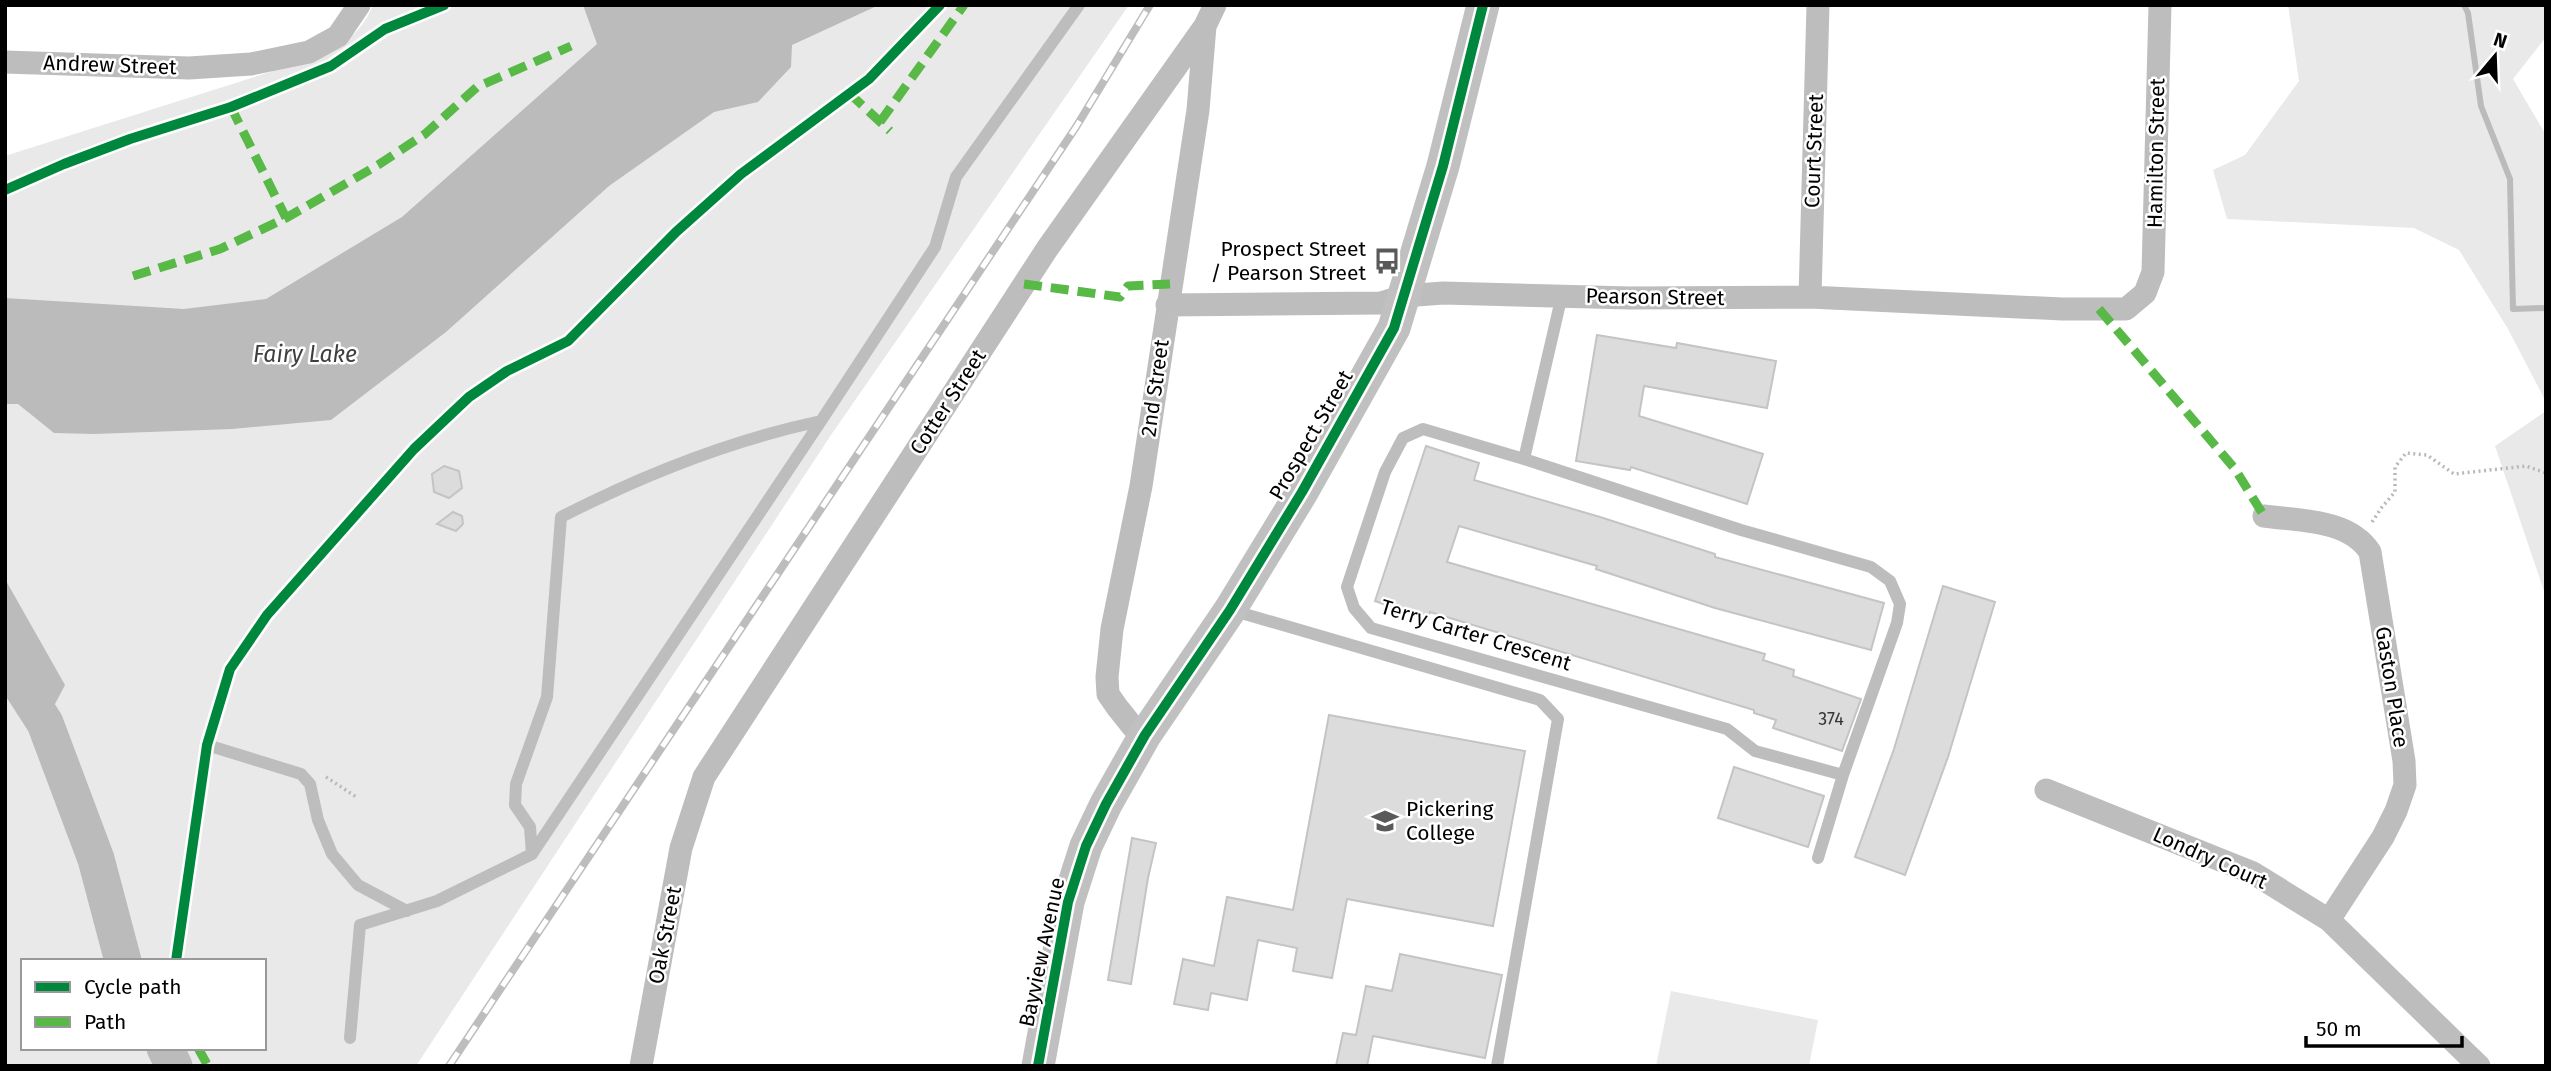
<svg xmlns="http://www.w3.org/2000/svg" width="2551" height="1071" viewBox="0 0 2551 1071" font-family="'Fira Sans',sans-serif">
  <rect width="100%" height="100%" fill="#fff"/>
  <path fill="#e9e9e9" fill-rule="evenodd" d="M373,5H1129L831,435L416,1066H5V156L292,65C327,52 358,43 373,5ZM23,961H264V1048H23Z
    M2288,5H2546V37L2513,79L2546,135V402L2508,329L2459,250L2414,228L2227,219L2213,170L2245,155L2299,81Z
    M2546,411V597L2495,446Z
    M1671,991L1818,1020L1809,1066H1656Z"/>
  <path fill="#bbb" d="M583,5H879L792,45L791,67L758,102L714,112L609,186L446,332L331,420L232,429L94,434L54,433L18,404H5V298L184,309L266,299L402,217L597,44Z
    M5,579L65,685L45,723L5,697Z"/>
  <g fill="none" stroke-linecap="round" stroke-linejoin="round">
    <path stroke="#bbb" stroke-width="6" d="M2464,5L2468,13L2481,106L2510,179L2513,309L2546,308"/>
    <path stroke="#bbb" stroke-width="37" d="M5,661L45,723L96,859L123,961
      M165,1048L174,1066"/>
  </g>
  <path fill="#dcdcdc" stroke="#c4c4c4" stroke-width="2" d="M1597,335L1676,348L1677,343L1776,361L1767,408L1644,386L1639,416L1763,454L1747,504L1631,467L1630,470L1576,461Z
    M1426,446L1479,463L1474,480L1600,517L1715,554V557L1884,603L1871,650L1715,608L1596,569L1597,566L1459,526L1447,562L1765,654L1763,660L1794,670L1793,676L1861,699L1842,751L1773,728L1776,720L1754,713V710L1430,612L1428,619L1375,601Z
    M444,466L459,471L462,488L449,498L434,492L432,474Z
    M453,512L462,516L463,524L456,531L437,524Z
    M1943,586L1995,602L1948,757L1905,875L1855,857L1894,749Z
    M1329,715L1525,751L1493,926L1347,899L1332,978L1293,971L1297,948L1258,940L1247,1000L1211,993L1208,1010L1174,1004L1183,959L1214,966L1227,897L1293,910Z
    M1734,767L1824,796L1808,847L1718,818Z
    M1132,838L1156,843L1148,878L1131,984L1108,980Z
    M1400,954L1502,975L1485,1058L1373,1036L1367,1066H1336L1343,1033L1356,1035L1366,986L1392,991Z"/>
  <g fill="none" stroke-linecap="round" stroke-linejoin="round">
    <path stroke="#b8b8b8" stroke-width="3.5" stroke-dasharray="2 3.5" stroke-linecap="butt" d="M2372,522L2382,507L2395,492V467L2406,453L2427,455L2454,474L2526,466L2546,473
      M326,777L358,798"/>
    <path stroke="#bdbdbd" stroke-width="12" d="M1524,459L1562,295
      M1231,610L1540,700L1558,719L1497,1066
      M207,745L301,774L310,784L318,820L332,854L358,885L407,911
      M532,854L821,421
      M1818,858L1843,775L1897,623L1900,604L1890,581L1871,567L1741,530L1524,459L1423,429L1403,438L1385,472L1347,587L1354,608L1371,628L1727,729L1755,751L1843,775
      M350,1038L360,925L437,901L532,854L530,827L515,805L516,784L547,697L561,517C643,475 731,440 821,421L935,247L956,177L1079,5"/>
    <path stroke="#bdbdbd" stroke-width="23" d="M5,62L189,68L251,64L309,52L338,36L359,5
      M1810,297L1818,5
      M1167,305L1381,303L1404,296L1443,293L1630,298L1810,297L2062,309H2126L2145,293L2153,272L2160,5
      M2264,516C2300,521 2349,519 2370,552L2404,761L2405,785L2396,811L2383,837L2329,920
      M1145,735L1133,727L1117,707L1108,694L1107,677L1112,629L1141,486L1198,110L1205,26
      M2046,790L2253,873L2329,920L2479,1066
      M641,1066L681,848L704,777L1047,249L1205,26L1215,5"/>
    <path stroke="#c0c0c0" stroke-width="33" d="M1038,1066L1068,902L1086,846L1106,804L1145,735L1230,610L1302,492L1394,328L1443,166L1483,5"/>
    <g stroke="#bdbdbd" stroke-width="8">
      <path id="rail" d="M449,1066L1076,127L1150,5"/>
    </g>
    <use href="#rail" stroke="#fff" stroke-width="5" stroke-dasharray="16" stroke-linecap="butt"/>
    <path stroke="#58b947" stroke-width="9" stroke-dasharray="18 9" stroke-linecap="butt" d="M849,93L890,131
      M231,107L286,218
      M880,122L964,5
      M133,276L220,249L286,218L378,165L425,134L477,87L571,46
      M1024,284L1120,297L1128,286L1170,284
      M2099,309L2235,469L2264,516
      M198,1048L208,1066"/>
    <g stroke="#fff" stroke-width="15">
      <path id="cycleway" d="M5,190L64,164L130,139L231,107L331,66L385,29L444,5
        M176,961L207,745L230,669L267,615L414,449L469,397L507,371L568,341L676,232L741,174L869,79L940,5
        M1038,1066L1068,902L1086,846L1106,804L1145,735L1230,610L1302,492L1394,328L1443,166L1483,5"/>
    </g>
    <use href="#cycleway" stroke="#00873e" stroke-width="10"/>
  </g>
  <defs>
    <g id="bus-bare" transform="scale(2.1)"><path d="M-5-6H5V4H4V6H2V4H-2V6H-4V4H-5ZM-3.5-4V0h7V-4ZM-3.5 1.2v1.5H-2V1.2ZM2 1.2v1.5H3.5V1.2Z" fill="#595959" stroke="#fff" stroke-width="2.5" paint-order="stroke"/></g>
    <g id="school-bare" transform="scale(2.1)"><path d="M0-5L7-2L0 1L-7-2ZM-4 1L0 2.5L4 1V4Q0 6-4 4Z" fill="#595959" stroke="#fff" stroke-width="2.5" paint-order="stroke"/></g>
  </defs>
  <g fill-rule="evenodd">
    <use href="#bus-bare" x="1387" y="261"/>
    <use href="#school-bare" x="1385" y="821"/>
  </g>
  <g text-anchor="middle" dominant-baseline="central" stroke-width="5" stroke-linejoin="round" paint-order="stroke">
    <g font-size="18" fill="#373737">
      <text x="1831" y="719">374</text>
    </g>
    <g font-size="21" fill="#000" stroke="#fff">
      <text transform="translate(110 65) rotate(2)">Andrew Street</text>
      <text transform="translate(1814 151) rotate(-88)">Court Street</text>
      <text transform="translate(2156 153) rotate(-89)">Hamilton Street</text>
      <text transform="translate(1655 297) rotate(1)">Pearson Street</text>
      <text transform="translate(1155 388) rotate(-82)">2nd Street</text>
      <text transform="translate(948 402) rotate(-57)">Cotter Street</text>
      <text transform="translate(1311 435) rotate(-60)">Prospect Street</text>
      <text transform="translate(1476 635) rotate(17)">Terry Carter Crescent</text>
      <text transform="translate(2392 687) rotate(81)">Gaston Place</text>
      <text transform="translate(2210 858) rotate(24)">Londry Court</text>
      <text transform="translate(665 935) rotate(-79)">Oak Street</text>
      <text transform="translate(1042 952) rotate(-78)">Bayview Avenue</text>
    </g>
    <g font-size="21" fill="#000" stroke="#fff" text-anchor="end">
      <text x="1366" y="249">Prospect Street<tspan x="1366" dy="24">/ Pearson Street</tspan></text>
      <text x="1406" y="809" text-anchor="start">Pickering<tspan x="1406" dy="24">College</tspan></text>
    </g>
    <g font-size="23" font-style="italic" fill="#3f3f3f" stroke="#fff">
      <text x="305" y="354">Fairy Lake</text>
    </g>
  </g>
  <rect width="2551" height="1071" fill="none" stroke="#000000" stroke-width="14"/>
  <rect x="21" y="959" width="245" height="91" fill="#ffffff" stroke="#999999" stroke-width="2"/>
  <rect x="35" y="982" width="35" height="10" fill="#00873e" stroke="#999999" stroke-width="2"/>
  <text x="84" y="994" font-size="21" fill="#000000">Cycle path</text>
  <rect x="35" y="1017" width="35" height="10" fill="#58b947" stroke="#999999" stroke-width="2"/>
  <text x="84" y="1029" font-size="21" fill="#000000">Path</text>
  <g transform="translate(2495 56) rotate(19)" stroke="#ffffff" stroke-width="5" paint-order="stroke">
  <path d="M0-5L12 26L0 18L-12 26Z" fill="#000000"/>
  <text y="-10" font-size="19" font-weight="bold" text-anchor="middle" fill="#000000">N</text>
  </g>
  <path d="M2306 1036v10h156v-10" fill="none" stroke="#000000" stroke-width="3.5"/>
  <text x="2316" y="1036" font-size="21" fill="#000000" stroke="#ffffff" stroke-width="5" paint-order="stroke">50 m</text>
</svg>
